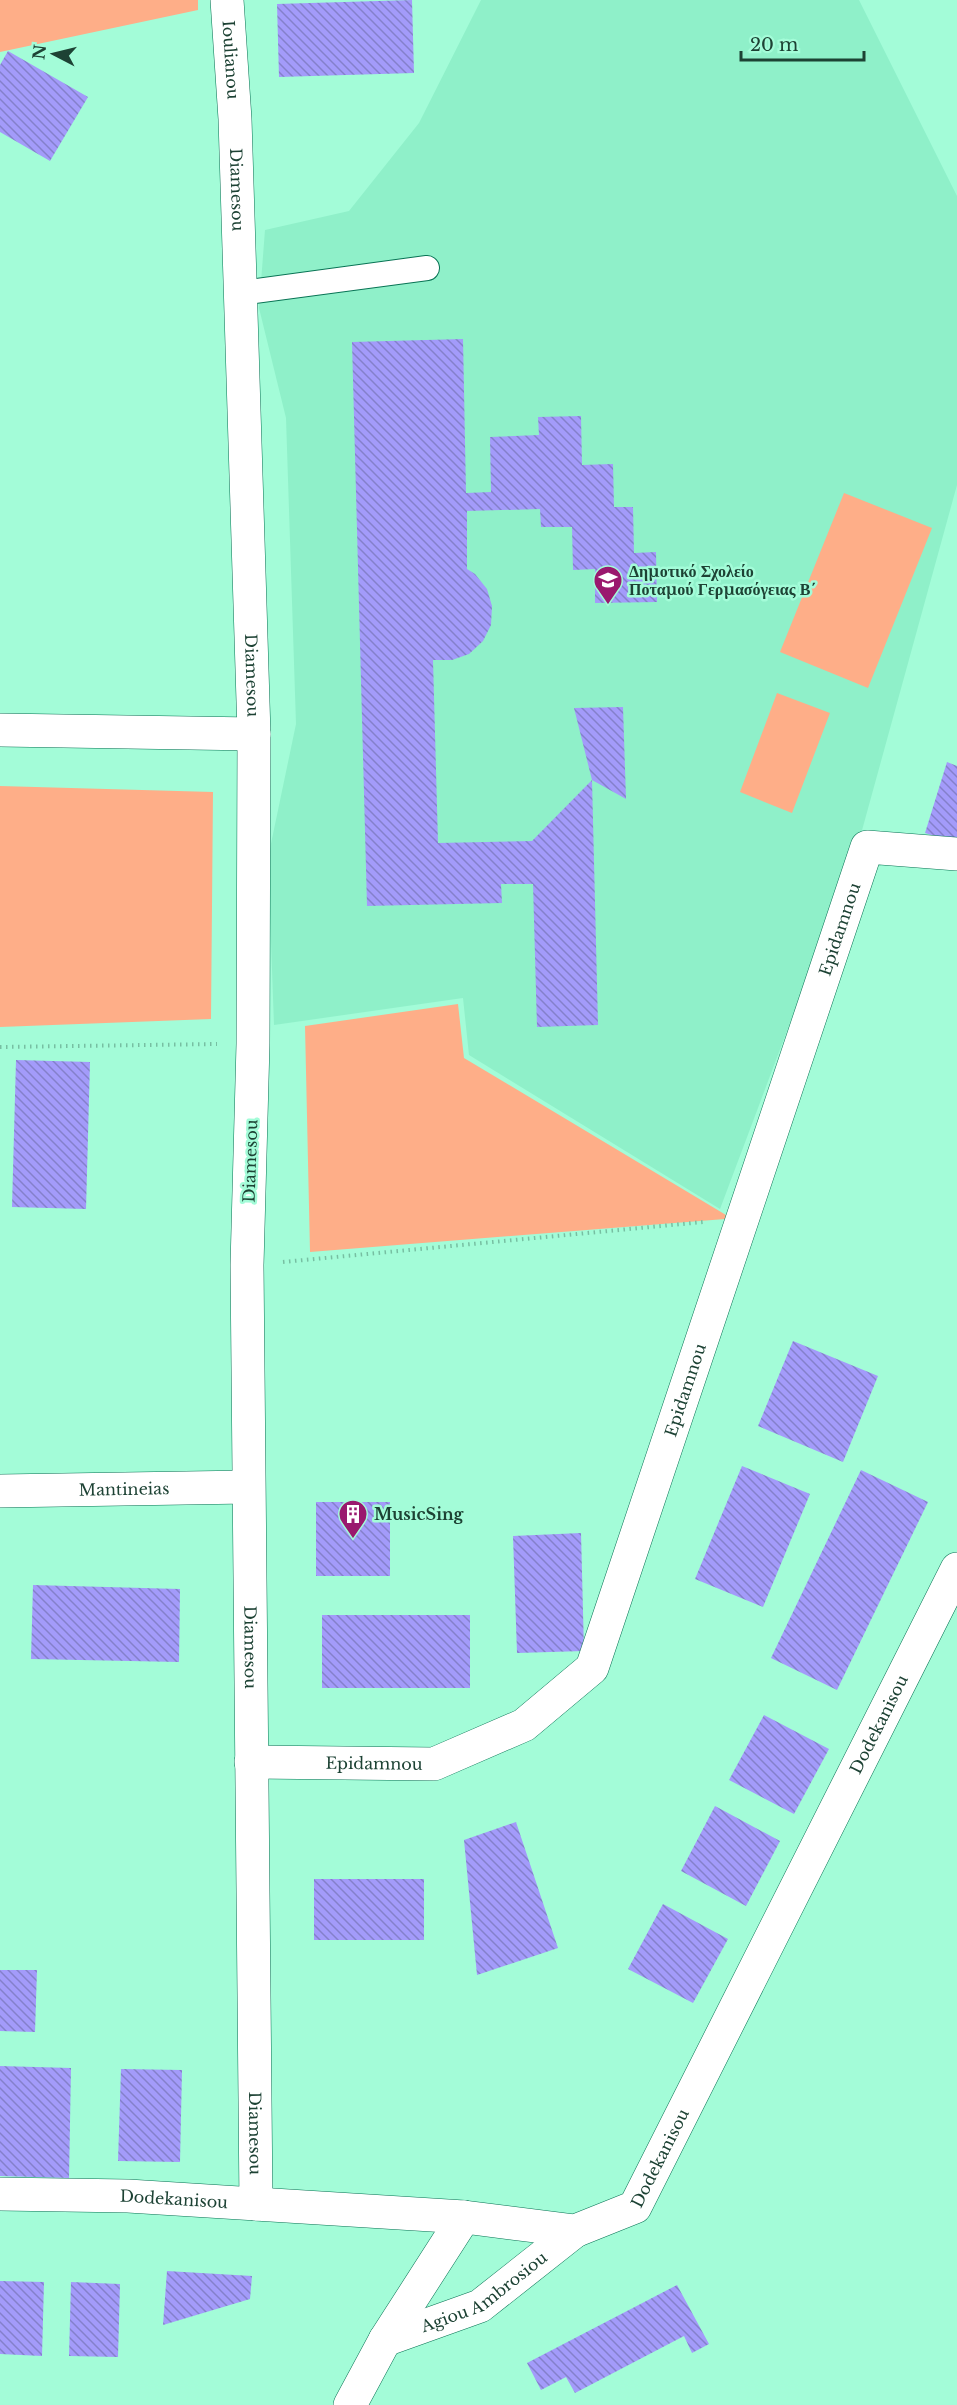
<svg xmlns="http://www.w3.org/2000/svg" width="957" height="2405" viewBox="0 0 957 2405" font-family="'Libre Baskerville',serif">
  <defs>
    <pattern id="building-back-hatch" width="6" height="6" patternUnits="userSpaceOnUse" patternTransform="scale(1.5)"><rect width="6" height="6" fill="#a39bfa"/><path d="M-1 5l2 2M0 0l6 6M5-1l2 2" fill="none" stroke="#8480cb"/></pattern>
  </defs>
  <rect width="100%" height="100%" fill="#a3fcd8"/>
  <path fill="#8ff0c9" d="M481,0H859L957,196V485L861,834L720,1209L469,1055L463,998L274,1025L268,858L296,724L286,418L259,308L265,230L349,211L419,123Z"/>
  <path fill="#feae88" d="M0,0H198V10L0,52Z
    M844,493L932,528L868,688L780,652Z
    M777,693L830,713L792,813L740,792Z
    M0,786L213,792L211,1019L0,1027Z
    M458,1004L464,1058L726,1215L725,1219L310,1252L305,1026Z"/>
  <path fill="url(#building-back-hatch)" d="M412,0L414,73L279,77L277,4Z
    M8,51L88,97L50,161L0,132V65Z
    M463,339L466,493L491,492L490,437L539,435L538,417L581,416L582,465L613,464L614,507H633L634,553L656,552L657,602L595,603V569L573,570L572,527H541L540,509L467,511V569L475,574L487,589L492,606L491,625L483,641L469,654L452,660H433L438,843L532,841L592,780L574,708L623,707L626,799L592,780L598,1025L537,1027L533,884H501L502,903L367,906L352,342Z
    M947,762L957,766V843L925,833Z
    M16,1060L90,1062L86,1209L12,1207Z
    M793,1341L878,1376L843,1462L758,1426Z
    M742,1466L810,1494L763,1607L695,1579Z
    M861,1470L928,1502L837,1690L771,1658Z
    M316,1502H390V1576H316Z
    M581,1533L584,1651L517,1653L513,1536Z
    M33,1585L180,1589L179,1662L31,1659Z
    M322,1615H470V1688H322Z
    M764,1715L829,1749L794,1814L729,1780Z
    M715,1806L780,1841L746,1906L681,1871Z
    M516,1822L558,1948L477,1975L464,1840Z
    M314,1879H424V1940H314Z
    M663,1904L728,1939L693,2003L628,1969Z
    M0,1970H37L35,2032L0,2031Z
    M0,2066L71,2068L69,2178L0,2176Z
    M121,2069L182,2070L180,2162L118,2161Z
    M167,2271L252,2276L250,2299L163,2325Z
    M0,2281L44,2282L42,2356L0,2354Z
    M71,2282L120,2284L118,2357L69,2356Z
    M677,2285L709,2344L692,2353L684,2336L575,2393L566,2377L541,2390L527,2363Z"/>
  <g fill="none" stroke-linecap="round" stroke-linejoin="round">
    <g stroke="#087354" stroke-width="26">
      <path id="lane" d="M241,293L427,268"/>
    </g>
    <g stroke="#087354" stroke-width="34">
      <g id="street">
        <path id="s1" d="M227,0L235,119L254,734L253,1044L247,1265L256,2204"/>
        <path d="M0,730L254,734"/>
        <path id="s2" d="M0,1491L248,1487"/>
        <path id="s3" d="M251,1762L434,1764L524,1725L592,1668L867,847L957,854"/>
        <path id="s4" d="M0,2194L128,2196L464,2217L575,2231L635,2207L957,1569"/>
        <path id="s5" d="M385,2340L480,2306L575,2231"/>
        <path d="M350,2405L385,2340L464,2217"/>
      </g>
    </g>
    <path stroke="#77bfa2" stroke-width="4" stroke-dasharray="1.5 4.5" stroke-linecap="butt" d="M0,1047L217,1044
      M283,1262L703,1222"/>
    <use href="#lane" stroke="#fff" stroke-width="24"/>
    <use href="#street" stroke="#fff" stroke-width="33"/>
  </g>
  <defs>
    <g id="school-pin" transform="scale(1.5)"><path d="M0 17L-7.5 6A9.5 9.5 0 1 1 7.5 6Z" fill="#9a196e" stroke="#a3fcd8"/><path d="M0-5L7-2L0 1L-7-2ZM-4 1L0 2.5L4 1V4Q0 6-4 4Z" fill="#fff"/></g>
    <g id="building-pin" transform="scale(1.5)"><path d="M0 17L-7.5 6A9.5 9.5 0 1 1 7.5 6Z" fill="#9a196e" stroke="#a3fcd8"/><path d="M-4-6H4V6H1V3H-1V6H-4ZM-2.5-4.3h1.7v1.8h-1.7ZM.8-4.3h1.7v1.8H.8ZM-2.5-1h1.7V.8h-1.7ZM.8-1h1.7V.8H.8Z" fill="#fff"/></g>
  </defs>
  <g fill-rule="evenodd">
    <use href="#school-pin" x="608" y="580"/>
    <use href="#building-pin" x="353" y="1514"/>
  </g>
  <g text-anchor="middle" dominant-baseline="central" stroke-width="5" stroke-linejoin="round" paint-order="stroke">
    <g font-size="16" fill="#1d4234" stroke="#a3fcd8">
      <text stroke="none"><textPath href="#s1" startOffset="60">Ioulianou</textPath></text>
      <text stroke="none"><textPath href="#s1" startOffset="190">Diamesou</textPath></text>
      <text stroke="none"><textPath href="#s1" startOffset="676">Diamesou</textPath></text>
      <text stroke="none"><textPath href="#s3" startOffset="1149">Epidamnou</textPath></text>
      <text transform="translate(250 1161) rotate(-88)">Diamesou</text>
      <text stroke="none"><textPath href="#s3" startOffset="663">Epidamnou</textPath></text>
      <text stroke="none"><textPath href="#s2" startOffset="124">Mantineias</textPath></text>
      <text stroke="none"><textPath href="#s1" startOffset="1648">Diamesou</textPath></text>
      <text stroke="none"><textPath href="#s4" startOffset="1182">Dodekanisou</textPath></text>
      <text stroke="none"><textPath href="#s3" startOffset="123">Epidamnou</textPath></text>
      <text stroke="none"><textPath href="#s1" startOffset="2134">Diamesou</textPath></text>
      <text stroke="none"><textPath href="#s4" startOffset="696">Dodekanisou</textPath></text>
      <text stroke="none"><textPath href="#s4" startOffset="174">Dodekanisou</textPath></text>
      <text stroke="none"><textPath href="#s5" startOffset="111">Agiou Ambrosiou</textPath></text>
    </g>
    <g font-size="16" font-weight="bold" fill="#1d4234" stroke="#a3fcd8" text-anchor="start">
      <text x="629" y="571">Δημοτικό Σχολείο<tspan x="629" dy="18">Ποταμού Γερμασόγειας Β΄</tspan></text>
      <text x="374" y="1514">MusicSing</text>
    </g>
  </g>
  <g transform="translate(54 54) rotate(277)" stroke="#a3fcd8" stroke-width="4.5" paint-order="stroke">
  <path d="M0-4.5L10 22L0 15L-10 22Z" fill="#1d4234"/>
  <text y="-9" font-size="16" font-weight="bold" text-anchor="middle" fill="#1d4234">N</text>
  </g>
  <path d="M741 51v9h123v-9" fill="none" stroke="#1d4234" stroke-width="3"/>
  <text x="750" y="51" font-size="18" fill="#1d4234" stroke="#a3fcd8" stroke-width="4.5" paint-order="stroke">20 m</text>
</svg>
